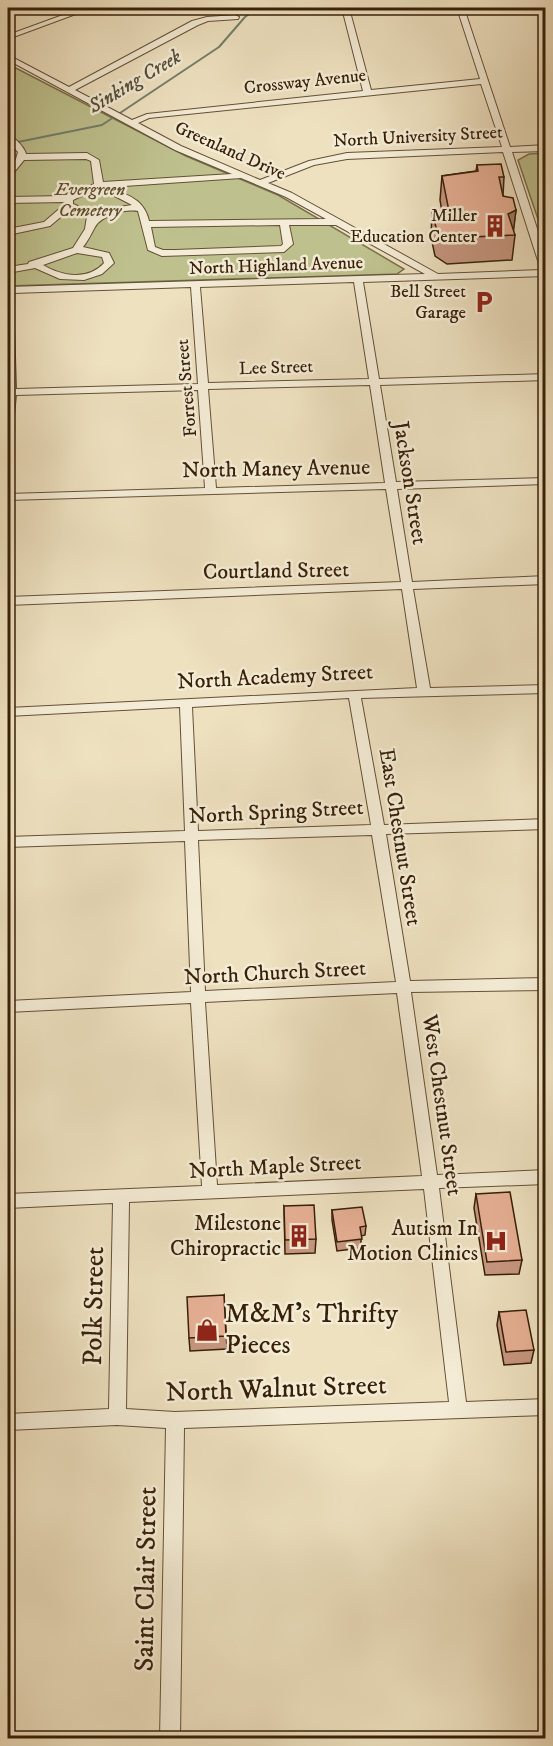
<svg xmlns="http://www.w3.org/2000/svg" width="553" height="1746" viewBox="0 0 553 1746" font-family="'IM FELL DW Pica',serif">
  <rect width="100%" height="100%" fill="#eee1c0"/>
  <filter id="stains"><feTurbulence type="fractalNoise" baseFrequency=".00333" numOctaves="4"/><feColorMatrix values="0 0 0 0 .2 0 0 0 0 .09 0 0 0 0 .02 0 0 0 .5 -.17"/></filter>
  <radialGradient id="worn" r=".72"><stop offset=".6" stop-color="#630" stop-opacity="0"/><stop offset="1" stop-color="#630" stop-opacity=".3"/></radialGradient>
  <path fill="#bec18e" stroke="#7a704b" stroke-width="1.5" d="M8,64L186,156L278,195L404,269L397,274L8,286Z
    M545,153H546L545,240L518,160L529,154Z"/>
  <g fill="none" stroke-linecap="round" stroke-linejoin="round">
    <path stroke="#727f6d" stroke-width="2" d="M8,144L102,125L219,47L245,17L258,8"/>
    <g stroke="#655036" stroke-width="2">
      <path id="minor" d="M82,8H92L8,39V35Z
        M342,8H349L371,90L480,79L457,8H464L510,147L546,145V151L512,152L546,256V276L363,282L379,379L546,374V380L380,385L396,482L546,478V484L397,489L412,582L546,576V584L413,589L430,688L546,685V693L361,698L384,825L546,819V829L386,834L410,981L546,978V990L411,992L437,1175L546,1170V1184L439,1188L466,1402L546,1399V1415L184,1428L180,1738H160L166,1428L117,1425L8,1430V1414L109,1409L113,1203L8,1208V1194L202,1186L191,1003L8,1012V1001L191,992L185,841L8,847V837L185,831L180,707L8,716V708L417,688L402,589L8,605V597L401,582L386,489L8,500V494L205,488L198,390L16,395L13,426L8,429V287L425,274L336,225H289L293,244L284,252L162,256L148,250L138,211C125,209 102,215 95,227C91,234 88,241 83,247L109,253L114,263L102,274L84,280L60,279L35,268L8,273V267L28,264L29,262L73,248L85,229L87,216L70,209L50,226L8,235V229L44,222L65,204V202L8,203V197L67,196L94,184L91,161L86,159L24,160L11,176H8V169L16,159L18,152L8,141V135C14,136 25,148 26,154L87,153L99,160L103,182L232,174L175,150L8,60V55L69,87L192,21L207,17L235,15L239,17L238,19L208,21L198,25L75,90L132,120L147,114L363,91ZM481,84L502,147L347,153L309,161L260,180L181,146L138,123L149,118ZM503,152L541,270L438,274L292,193L268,183L314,165L347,159ZM241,178L286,197L326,219L149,221C144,199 129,196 110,187ZM99,188L132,205L113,208L96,217L94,213L73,204V200ZM280,225L283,244L281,246L175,250H163L155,247L151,227ZM77,253L102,257L104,263C88,281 61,276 43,265ZM354,282L369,379L208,383L200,287ZM191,287L198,384L16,389L13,293ZM370,385L385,483L216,488L208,389ZM349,698L371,825L198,831L192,707ZM372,835L396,982L205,991L198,840ZM397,993L422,1176L217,1185L205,1002ZM424,1189L449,1402L175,1412L126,1409L129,1202Z"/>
    </g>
    <use href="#minor" fill="#f4ecd6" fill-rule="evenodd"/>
  </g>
  <path fill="#c79780" stroke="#372008" stroke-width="1.5" d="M477,165L504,177L503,196L516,210L513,231L515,235L512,260L447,264L435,256L431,237L432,212H442L440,200L442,176L476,171Z
    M476,1194L522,1260L519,1274L485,1275L474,1208Z
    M284,1206L316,1239L315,1253L285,1254Z
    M332,1210L366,1226L365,1235L361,1236V1248L337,1251L332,1220Z
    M224,1295L227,1349L190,1351L189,1338Z
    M499,1312L534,1350L531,1363L504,1365L497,1325Z"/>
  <path fill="#a27b68" stroke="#372008" stroke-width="1.5" d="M516,210L513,235L508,214Z"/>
  <path fill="#e7b095" stroke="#372008" stroke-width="1.5" d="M501,164L504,177H499L503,196L513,198L516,210L508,214L515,235L449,238L437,231L432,212L449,211L442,176L478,171L477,165Z
    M510,1192L522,1260L487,1262L476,1194Z
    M314,1205L316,1239L285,1240L284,1206Z
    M362,1207L366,1226L360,1227L362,1239L337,1242L332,1210Z
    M224,1295L226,1336L189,1338L187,1297Z
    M526,1310L534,1350L506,1352L499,1312Z"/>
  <defs>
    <g id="building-bare" transform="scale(1.8)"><path d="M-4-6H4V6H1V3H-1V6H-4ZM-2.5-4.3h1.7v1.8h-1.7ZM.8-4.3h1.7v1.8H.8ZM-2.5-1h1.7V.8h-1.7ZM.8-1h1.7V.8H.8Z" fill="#8f2418" stroke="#f4ecd6" stroke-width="2.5" paint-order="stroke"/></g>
    <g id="parking-bare" transform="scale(1.8)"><path d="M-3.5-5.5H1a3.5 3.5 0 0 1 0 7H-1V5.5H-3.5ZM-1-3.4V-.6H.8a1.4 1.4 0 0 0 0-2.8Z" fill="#8f2418" stroke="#f4ecd6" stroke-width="2.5" paint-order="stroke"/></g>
    <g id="hospital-bare" transform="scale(1.8)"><path d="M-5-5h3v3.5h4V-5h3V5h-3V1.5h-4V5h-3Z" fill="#8f2418" stroke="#f4ecd6" stroke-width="2.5" paint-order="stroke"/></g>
    <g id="shop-bare" transform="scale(1.8)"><path d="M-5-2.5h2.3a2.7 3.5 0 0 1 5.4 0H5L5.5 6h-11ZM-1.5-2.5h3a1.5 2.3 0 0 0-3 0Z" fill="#8f2418" stroke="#f4ecd6" stroke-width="2.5" paint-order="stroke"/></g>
  </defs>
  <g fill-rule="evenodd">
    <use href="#building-bare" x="495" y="226"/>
    <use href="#parking-bare" x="484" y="302"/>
    <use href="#building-bare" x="299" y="1236"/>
    <use href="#hospital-bare" x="496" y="1241"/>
    <use href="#shop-bare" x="207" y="1330"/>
  </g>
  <g text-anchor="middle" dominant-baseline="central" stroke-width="5" stroke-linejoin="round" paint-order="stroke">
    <g font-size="18" fill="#372008" stroke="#f4ecd6">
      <text transform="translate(305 82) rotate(-6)">Crossway Avenue</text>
      <text transform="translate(418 137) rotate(-3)">North University Street</text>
      <text transform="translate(230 151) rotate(24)">Greenland Drive</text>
      <text transform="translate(276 266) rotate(-2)">North Highland Avenue</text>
      <text transform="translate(276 368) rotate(-2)">Lee Street</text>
      <text transform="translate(187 388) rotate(-95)">Forrest Street</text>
    </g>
    <g font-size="18" font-style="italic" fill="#605030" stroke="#f4ecd6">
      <text x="90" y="190">Evergreen<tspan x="90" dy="21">Cemetery</tspan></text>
    </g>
    <g font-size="18" fill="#372008" stroke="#f4ecd6" text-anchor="end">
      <text x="477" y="216">Miller<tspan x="477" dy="21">Education Center</tspan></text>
      <text x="466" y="292">Bell Street<tspan x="466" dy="21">Garage</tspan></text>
    </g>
    <g font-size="20" font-style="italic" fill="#544f3b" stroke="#f4ecd6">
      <text transform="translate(135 82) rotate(-31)">Sinking Creek</text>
    </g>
    <g font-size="22" fill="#372008" stroke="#f4ecd6">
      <text transform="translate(276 469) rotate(-1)">North Maney Avenue</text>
      <text transform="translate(410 483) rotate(81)">Jackson Street</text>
      <text transform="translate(276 571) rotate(-1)">Courtland Street</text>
      <text transform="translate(275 677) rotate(-3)">North Academy Street</text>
      <text transform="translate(276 812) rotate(-3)">North Spring Street</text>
      <text transform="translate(400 837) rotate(81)">East Chestnut Street</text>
      <text transform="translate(275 973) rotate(-3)">North Church Street</text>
      <text transform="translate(442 1105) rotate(82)">West Chestnut Street</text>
      <text transform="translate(275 1167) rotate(-3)">North Maple Street</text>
    </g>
    <g font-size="22" fill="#372008" stroke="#f4ecd6" text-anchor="end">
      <text x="281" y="1223">Milestone<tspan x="281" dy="25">Chiropractic</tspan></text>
      <text x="478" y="1228">Autism In<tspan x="478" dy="25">Motion Clinics</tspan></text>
    </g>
    <g font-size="27" fill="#372008" stroke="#f4ecd6">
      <text transform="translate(94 1306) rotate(-89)">Polk Street</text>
      <text transform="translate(276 1389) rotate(-2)">North Walnut Street</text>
      <text transform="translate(146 1579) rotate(-89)">Saint Clair Street</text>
    </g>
    <g font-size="27" fill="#372008" stroke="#f4ecd6" text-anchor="start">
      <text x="225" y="1314">M&amp;M's Thrifty<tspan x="225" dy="31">Pieces</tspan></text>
    </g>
  </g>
  <rect width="553" height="1746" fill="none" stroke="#eee1c0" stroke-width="30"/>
  <rect x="9" y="9" width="535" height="1728" fill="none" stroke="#372008" stroke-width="3"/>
  <rect x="15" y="15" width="523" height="1716" fill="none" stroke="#372008" stroke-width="1.5"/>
  <rect width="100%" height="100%" filter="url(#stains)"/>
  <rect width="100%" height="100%" fill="url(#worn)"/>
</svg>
